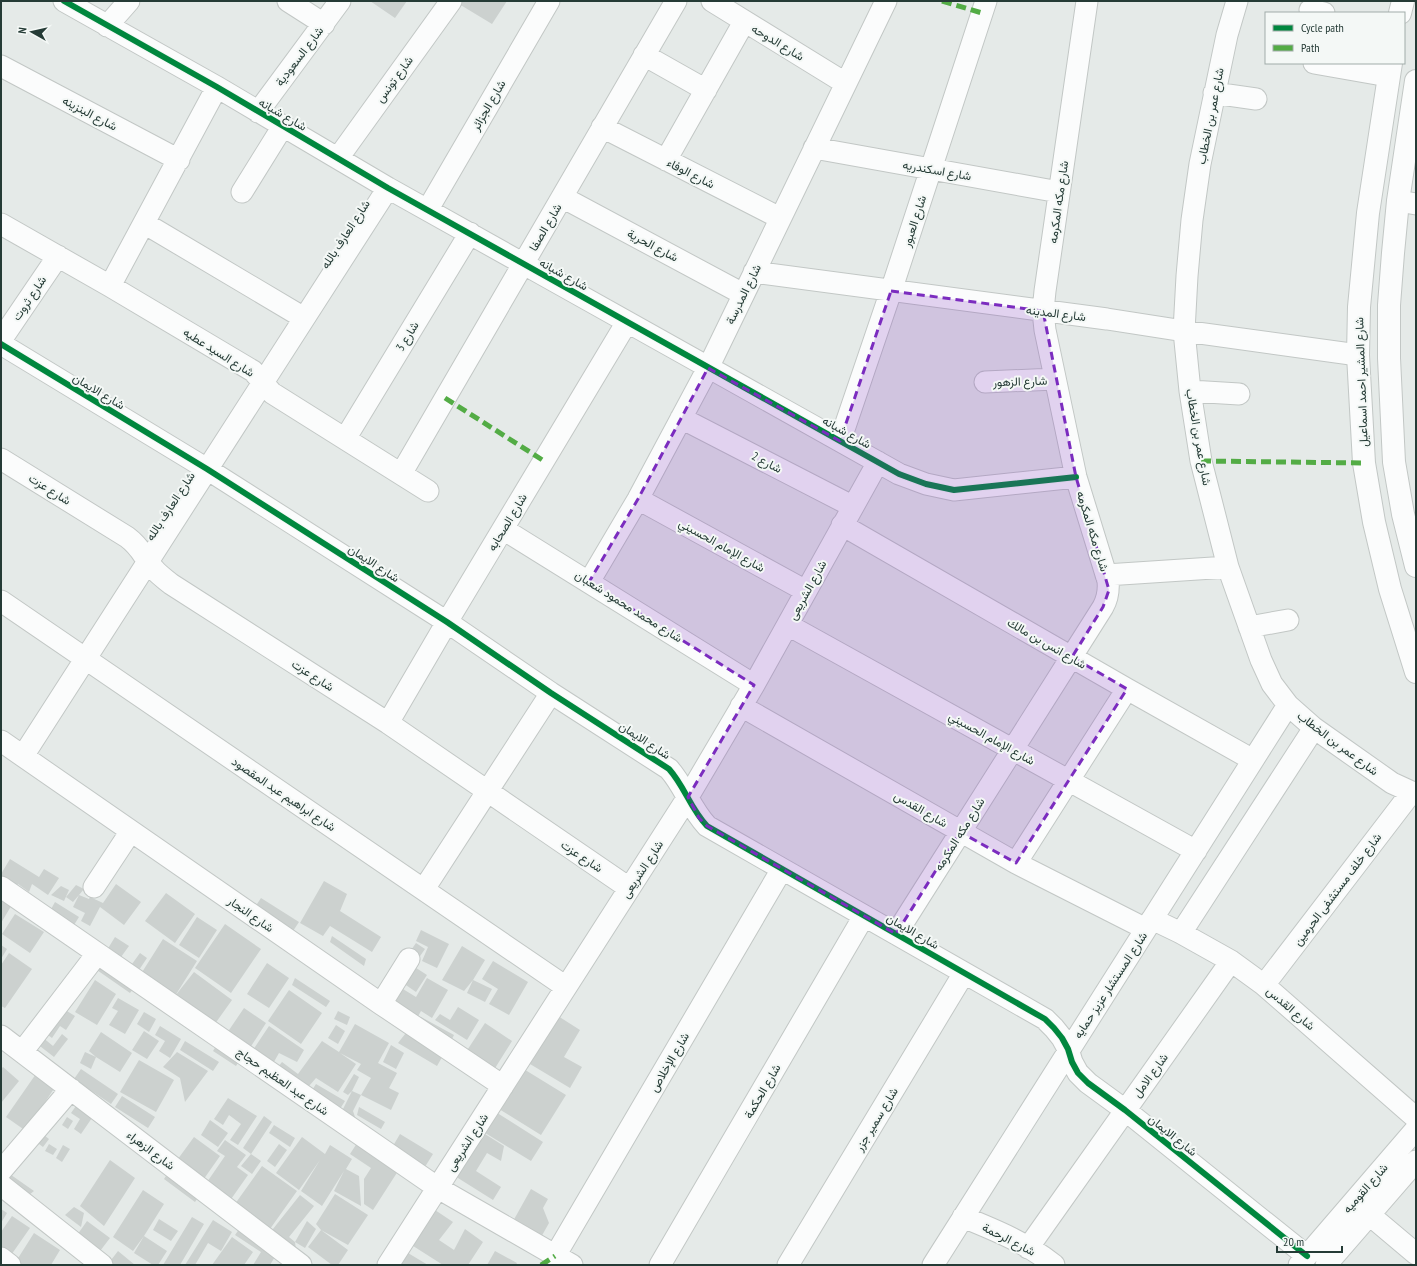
<svg xmlns="http://www.w3.org/2000/svg" width="1417" height="1266" viewBox="0 0 1417 1266" font-family="'PT Sans Narrow',Vazirmatn,sans-serif">
  <rect width="100%" height="100%" fill="#e5eae8"/>
  <path fill="#ccd1cf" d="M370,1H407L395,18Z
    M454,1H507L492,24Z
    M10,859L39,877L44,869L59,878L48,895L32,884L29,892L18,884L14,891L1,882V874Z
    M324,881L347,894L340,911L381,937L372,952L330,926L323,936L300,923Z
    M116,884L141,902L124,925L100,907L90,926L81,921L85,913L73,907L79,895L73,902L66,897L76,885L84,889L79,895L89,899L90,897L103,903Z
    M61,886L69,890L64,901L51,895Z
    M166,893L195,914L175,943L145,921Z
    M1,898L13,903L1,923Z
    M261,898L299,922L291,934L253,910Z
    M55,902L79,917L74,925L86,933L83,937L50,911Z
    M15,914L44,932L30,953L2,934Z
    M197,917L217,930L199,958L179,945Z
    M225,924L261,949L231,993L195,968Z
    M421,930L449,944L437,968L422,961L428,947L416,941Z
    M332,936L366,959L364,966L330,942Z
    M115,937L129,946L121,957L132,964L140,953L147,958L135,976L104,955Z
    M163,939L197,961L175,996L194,972L232,1000L212,1028L139,977Z
    M416,943L425,949L418,959L409,953Z
    M1,945L7,949L1,959Z
    M462,946L485,960L473,980L464,991L442,980Z
    M9,953L32,969L5,1008L1,1006V965Z
    M100,960L136,985L130,993L94,968Z
    M493,961L528,982L509,1015L489,1004L498,989L482,979Z
    M267,963L289,978L269,1008L247,994Z
    M410,964L427,975L416,992L400,981Z
    M295,978L330,1001L326,1007L292,985Z
    M427,978L448,990L432,1018L421,1011L416,1020L388,1003L398,986L416,997Z
    M95,980L116,994L97,1025L75,1012Z
    M473,980L492,989L485,1002L467,993Z
    M289,990L322,1013L301,1044L268,1021Z
    M118,998L139,1010L125,1034L109,1025L118,1011L112,1008Z
    M458,1007L479,1020L467,1040L435,1020L440,1014L450,1020Z
    M62,1008L75,1016L66,1030L60,1026L52,1038L45,1033Z
    M244,1008L266,1023L248,1051L225,1036Z
    M338,1011L350,1017L347,1025L334,1019Z
    M144,1012L156,1019L149,1032L137,1024Z
    M558,1016L580,1030L564,1057L582,1067L570,1088L530,1064Z
    M421,1017L454,1035L450,1043L417,1024Z
    M485,1023L512,1041L492,1073L464,1055Z
    M355,1024L389,1043L378,1063L397,1073L389,1088L399,1093L391,1110L361,1095L371,1078L357,1070L361,1064L340,1053L356,1064L338,1092L316,1078L303,1093L274,1072L282,1062L298,1074L322,1041L339,1052Z
    M336,1025L345,1031L338,1044L328,1038Z
    M160,1026L181,1039L170,1058L159,1051L165,1041L155,1035Z
    M269,1026L304,1050L297,1062L279,1053L271,1067L251,1053Z
    M409,1029L445,1052L437,1066L398,1043Z
    M144,1031L159,1041L147,1059L132,1050Z
    M101,1032L132,1053L120,1072L96,1057L91,1069L80,1063L85,1052L96,1057L89,1051Z
    M62,1034L68,1039L54,1057L36,1043L41,1036L53,1046Z
    M185,1041L219,1062L213,1071L180,1050Z
    M218,1043L241,1058L236,1066L213,1051Z
    M391,1045L404,1053L396,1069L383,1062Z
    M177,1052L208,1071L185,1102L180,1078L163,1067Z
    M139,1060L174,1080L156,1112L120,1092Z
    M3,1067L19,1081L1,1103V1069Z
    M522,1068L566,1095L541,1135L499,1109Z
    M81,1069L118,1094L111,1104L74,1079Z
    M38,1071L57,1084L26,1131L6,1117Z
    M354,1074L359,1077L352,1091L348,1095L343,1092Z
    M316,1084L345,1101L338,1112L309,1095Z
    M352,1091L361,1095L353,1111L358,1126L339,1117Z
    M122,1096L155,1117L148,1128L115,1107Z
    M228,1098L257,1116L238,1145L230,1140L241,1124L229,1115L223,1125L214,1119Z
    M78,1103L94,1115L81,1134L74,1129L80,1119L71,1113Z
    M359,1107L385,1122L381,1129L357,1115Z
    M494,1111L543,1142L531,1161L482,1131Z
    M264,1116L272,1122L251,1154L243,1148Z
    M67,1117L73,1121L68,1129L62,1125Z
    M210,1120L228,1133L218,1147L201,1135Z
    M274,1125L295,1138L290,1147L269,1133Z
    M477,1129L504,1146L501,1161L487,1153L476,1171L501,1187L493,1200L450,1173Z
    M40,1132L49,1139L43,1147L35,1141Z
    M400,1134L433,1154L423,1170L390,1151Z
    M194,1137L220,1156L201,1183L175,1163Z
    M302,1137L325,1154L330,1145L352,1159L346,1169L359,1176L361,1206L334,1191L344,1171L322,1206L301,1191L320,1160L299,1190L276,1173Z
    M225,1140L246,1155L237,1167L248,1175L229,1202L205,1185L225,1156L217,1151Z
    M359,1140L400,1168L373,1210L364,1204V1179L371,1168L350,1154Z
    M49,1144L57,1149L53,1155L45,1151Z
    M279,1144L287,1150L275,1167L267,1161Z
    M63,1145L70,1149L62,1162L56,1158Z
    M251,1154L261,1161L252,1174L241,1166Z
    M110,1160L135,1178L104,1226L80,1206Z
    M262,1166L297,1191L265,1236L230,1211Z
    M4,1170L34,1191L24,1199L1,1182Z
    M170,1170L201,1193L195,1202L164,1179Z
    M531,1189L548,1199L543,1208L549,1223L540,1239L512,1223Z
    M143,1190L164,1204L144,1236L167,1251L158,1265H153L134,1253L144,1236L133,1251L113,1237Z
    M335,1194L368,1215L348,1245L321,1230L316,1224Z
    M300,1195L314,1206L289,1237L295,1242L307,1221L316,1229L305,1248L295,1242L297,1257L269,1234Z
    M74,1207L84,1213L81,1227L65,1215Z
    M432,1208L453,1222L439,1240L454,1250L465,1229L483,1242L468,1265H443L410,1244Z
    M1,1209L7,1213L1,1223Z
    M12,1216L30,1228L9,1258L1,1253V1232Z
    M192,1217L204,1224L180,1265H163Z
    M159,1219L178,1231L171,1241L153,1230Z
    M213,1220L232,1232L221,1251L208,1243L195,1265H185Z
    M87,1221L110,1238L97,1255L75,1238Z
    M242,1225L279,1250L270,1265H253L261,1252L235,1235Z
    M321,1230L348,1250L338,1265H332L308,1247Z
    M34,1233L60,1250L51,1265H18L15,1263Z
    M232,1237L253,1252L244,1265H212Z
    M403,1250L428,1265H394Z
    M118,1251L135,1265L108,1264Z
    M495,1251L517,1263L516,1265H487Z"/>
  <g fill="none" stroke-linecap="round" stroke-linejoin="round">
    <g stroke="#c2c7c5" stroke-width="23">
      <path id="minor" d="M64,1L217,87L388,188L899,474L926,484L954,490L1076,477
        M288,1L324,24
        M712,1L845,83
        M1237,1L1227,35L1200,164L1192,220L1187,276L1184,331L1190,391L1201,461L1228,567L1261,660L1272,684L1288,705L1314,728L1392,783L1416,794
        M1310,10L1324,13
        M107,26L129,1
        M644,55L706,90
        M1314,63L1388,76
        M1,66L179,160
        M1214,93L1256,99
        M258,112L340,1
        M602,127L780,218
        M814,148L1059,192
        M338,158L451,1
        M666,160L744,22
        M242,192L283,126
        M562,197L743,294
        M1398,201L1416,204
        M428,209L549,1
        M144,223L304,318
        M1,224L110,286L253,371L272,393L428,491
        M754,272L1107,319L1184,331L1358,355
        M110,286L217,87
        M1,340L58,256
        M1,344L207,469L447,622L551,693L669,769C685,787 690,808 707,826L1045,1019L1054,1028L1062,1038L1068,1049L1072,1062L1078,1073L1088,1083L1125,1110L1307,1256
        M985,382L1055,379
        M1190,391L1239,394
        M681,418L852,506
        M345,439L470,233
        M840,441L891,291L986,1
        M1,459L127,537C142,548 143,557 154,569C159,575 165,579 171,584L388,723L629,888
        M401,474L676,1
        M638,499L806,591
        M842,525L1127,689L1253,760
        M503,529L754,685
        M1106,575L1228,567
        M589,582L638,499L708,368L886,1
        M1,601L566,987
        M788,625L1196,851
        M1249,627L1288,620
        M741,706L1016,863L1146,929
        M388,723L447,622L627,322
        M1,741L381,1004L503,1086
        M23,756L388,188
        M1016,863L1127,689
        M1,887L438,1188L572,1265
        M94,887L131,831
        M424,889L551,693
        M1152,919L1181,933L1231,961L1264,985L1416,1118
        M1181,933L1314,728
        M896,934L1103,607C1108,598 1109,591 1108,581L1076,477L1045,330L1043,311L1045,291L1087,1
        M1264,985L1411,793
        M381,1004L409,959
        M1,1036L301,1265
        M22,1052L97,954
        M1,1171L71,1089
        M1,1185L102,1265
        M1359,1206L1416,1254
        M963,1217C995,1230 1027,1243 1054,1265
        M1028,1248L1231,961
        M555,1256L782,869
        M1,1258L10,1265
        M388,1265L688,797L754,685L878,462
        M660,1265L864,916
        M788,1265L964,973
        M933,1265L1288,705
        M1299,1265L1416,1129
        M1326,1265L1416,1161"/>
    </g>
    <g stroke="#c2c7c5" stroke-width="24">
      <path id="tertiary" d="M1400,13L1403,1
        M1391,63L1368,213L1359,307L1358,355L1364,463L1374,522L1390,589L1416,672
        M1416,81L1398,201L1393,253L1389,305V358L1394,462L1403,514L1416,566"/>
    </g>
    <use href="#minor" stroke="#fbfcfc" stroke-width="21"/>
    <use href="#tertiary" stroke="#fbfcfc" stroke-width="22"/>
    <path stroke="#53ac45" stroke-width="5" stroke-dasharray="10 5" stroke-linecap="butt" d="M942,1L982,13
      M445,398L544,461
      M1201,461L1364,463
      M541,1265L555,1256"/>
    <g stroke="#f4f8f6" stroke-width="8">
      <path id="cycleway" d="M64,1L217,87L388,188L899,474L926,484L954,490L1076,477
        M1,344L207,469L447,622L551,693L669,769C685,787 690,808 707,826L1045,1019L1054,1028L1062,1038L1068,1049L1072,1062L1078,1073L1088,1083L1125,1110L1307,1256"/>
    </g>
    <use href="#cycleway" stroke="#00873e" stroke-width="6"/>
  </g>
  <path fill="#7b2cbf" fill-opacity="0.2" stroke="#7b2cbf" stroke-width="3" stroke-dasharray="8 5" stroke-linejoin="round" d="M891,291L1043,311L1076,477L1109,590L1103,607L1072,657L1127,689L1016,863L960,832L896,934L707,826L699,818L688,797L754,685L589,582L638,499L708,368L840,441Z"/>
  <g text-anchor="middle" dominant-baseline="central" stroke-width="4" stroke-linejoin="round" paint-order="stroke">
    <g font-size="12" fill="#253b36" stroke="#f4f8f6">
      <text transform="translate(778 42) rotate(31)">شارع الدوحه</text>
      <text transform="translate(299 56) rotate(-53)">شارع السعودية</text>
      <text transform="translate(394 79) rotate(-54)">شارع تونس</text>
      <text transform="translate(488 105) rotate(-60)">شارع الجزائر</text>
      <text transform="translate(90 113) rotate(28)">شارع البنزينه</text>
      <text transform="translate(283 114) rotate(30)">شارع شبانه</text>
      <text transform="translate(1210 116) rotate(-79)">شارع عمر بن الخطاب</text>
      <text transform="translate(937 170) rotate(10)">شارع اسكندريه</text>
      <text transform="translate(691 173) rotate(27)">شارع الوفاء</text>
      <text transform="translate(1058 202) rotate(-82)">شارع مكه المكرمه</text>
      <text transform="translate(914 221) rotate(-72)">شارع العبور</text>
      <text transform="translate(545 227) rotate(-60)">شارع الصفا</text>
      <text transform="translate(345 234) rotate(-57)">شارع العارف بالله</text>
      <text transform="translate(653 245) rotate(28)">شارع الحرية</text>
      <text transform="translate(564 274) rotate(29)">شارع شبانه</text>
      <text transform="translate(743 294) rotate(-64)">شارع المدرسة</text>
      <text transform="translate(29 298) rotate(-56)">شارع ثروت</text>
      <text transform="translate(1056 313) rotate(7)">شارع المدينه</text>
      <text transform="translate(407 336) rotate(-59)">شارع 3</text>
      <text transform="translate(219 352) rotate(32)">شارع السيد عطيه</text>
      <text transform="translate(1020 381) rotate(-2)">شارع الزهور</text>
      <text transform="translate(1361 382) rotate(-92)">شارع المشير احمد اسماعيل</text>
      <text transform="translate(99 391) rotate(31)">شارع الايمان</text>
      <text transform="translate(847 432) rotate(29)">شارع شبانه</text>
      <text transform="translate(1199 437) rotate(80)">شارع عمر بن الخطاب</text>
      <text transform="translate(767 462) rotate(27)">شارع 2</text>
      <text transform="translate(50 489) rotate(32)">شارع عزت</text>
      <text transform="translate(170 506) rotate(-57)">شارع العارف بالله</text>
      <text transform="translate(507 522) rotate(-59)">شارع الصحابه</text>
      <text transform="translate(1093 531) rotate(73)">شارع مكه المكرمه</text>
      <text transform="translate(722 545) rotate(29)">شارع الإمام الحسيني</text>
      <text transform="translate(374 563) rotate(33)">شارع الايمان</text>
      <text transform="translate(807 590) rotate(-61)">شارع الشريعى</text>
      <text transform="translate(629 606) rotate(32)">شارع محمد محمود شعبان</text>
      <text transform="translate(1047 643) rotate(30)">شارع انس بن مالك</text>
      <text transform="translate(313 675) rotate(33)">شارع عزت</text>
      <text transform="translate(992 738) rotate(29)">شارع الإمام الحسيني</text>
      <text transform="translate(645 740) rotate(33)">شارع الايمان</text>
      <text transform="translate(1338 743) rotate(37)">شارع عمر بن الخطاب</text>
      <text transform="translate(284 794) rotate(34)">شارع ابراهيم عبد المقصود</text>
      <text transform="translate(921 809) rotate(30)">شارع القدس</text>
      <text transform="translate(959 834) rotate(-58)">شارع مكه المكرمه</text>
      <text transform="translate(582 856) rotate(34)">شارع عزت</text>
      <text transform="translate(642 869) rotate(-57)">شارع الشريعى</text>
      <text transform="translate(1337 889) rotate(-53)">شارع خلف مستشفى الحرمين</text>
      <text transform="translate(251 914) rotate(35)">شارع النجار</text>
      <text transform="translate(913 931) rotate(30)">شارع الايمان</text>
      <text transform="translate(1110 985) rotate(-57)">شارع المستشار عزيز حمايه</text>
      <text transform="translate(1291 1008) rotate(41)">شارع القدس</text>
      <text transform="translate(669 1062) rotate(-60)">شارع الإخلاص</text>
      <text transform="translate(1150 1075) rotate(-54)">شارع الامل</text>
      <text transform="translate(283 1081) rotate(35)">شارع عبد العظيم حجاج</text>
      <text transform="translate(762 1091) rotate(-60)">شارع الحكمة</text>
      <text transform="translate(876 1119) rotate(-59)">شارع سمير جزر</text>
      <text transform="translate(1173 1135) rotate(39)">شارع الايمان</text>
      <text transform="translate(467 1142) rotate(-57)">شارع الشريعى</text>
      <text transform="translate(151 1150) rotate(37)">شارع الزهراء</text>
      <text transform="translate(1365 1188) rotate(-49)">شارع القوميه</text>
      <text transform="translate(1009 1239) rotate(27)">شارع الرحمة</text>
    </g>
  </g>
  <rect width="1417" height="1266" fill="none" stroke="#253b36" stroke-width="4"/>
  <rect x="1265" y="12" width="140" height="52" fill="#f4f8f6" stroke="#a1aca9"/>
  <rect x="1273" y="25" width="20" height="6" fill="#00873e" stroke="#a1aca9"/>
  <text x="1301" y="32" font-size="12" fill="#253b36">Cycle path</text>
  <rect x="1273" y="45" width="20" height="6" fill="#53ac45" stroke="#a1aca9"/>
  <text x="1301" y="52" font-size="12" fill="#253b36">Path</text>
  <g transform="translate(32 32) rotate(278)" stroke="#f4f8f6" stroke-width="3" paint-order="stroke">
  <path d="M0-3L7 15L0 10L-7 15Z" fill="#253b36"/>
  <text y="-6" font-size="11" font-weight="bold" text-anchor="middle" fill="#253b36">N</text>
  </g>
  <path d="M1277 1246v6h65v-6" fill="none" stroke="#253b36" stroke-width="2"/>
  <text x="1283" y="1246" font-size="12" fill="#253b36" stroke="#f4f8f6" stroke-width="3" paint-order="stroke">20 m</text>
</svg>
